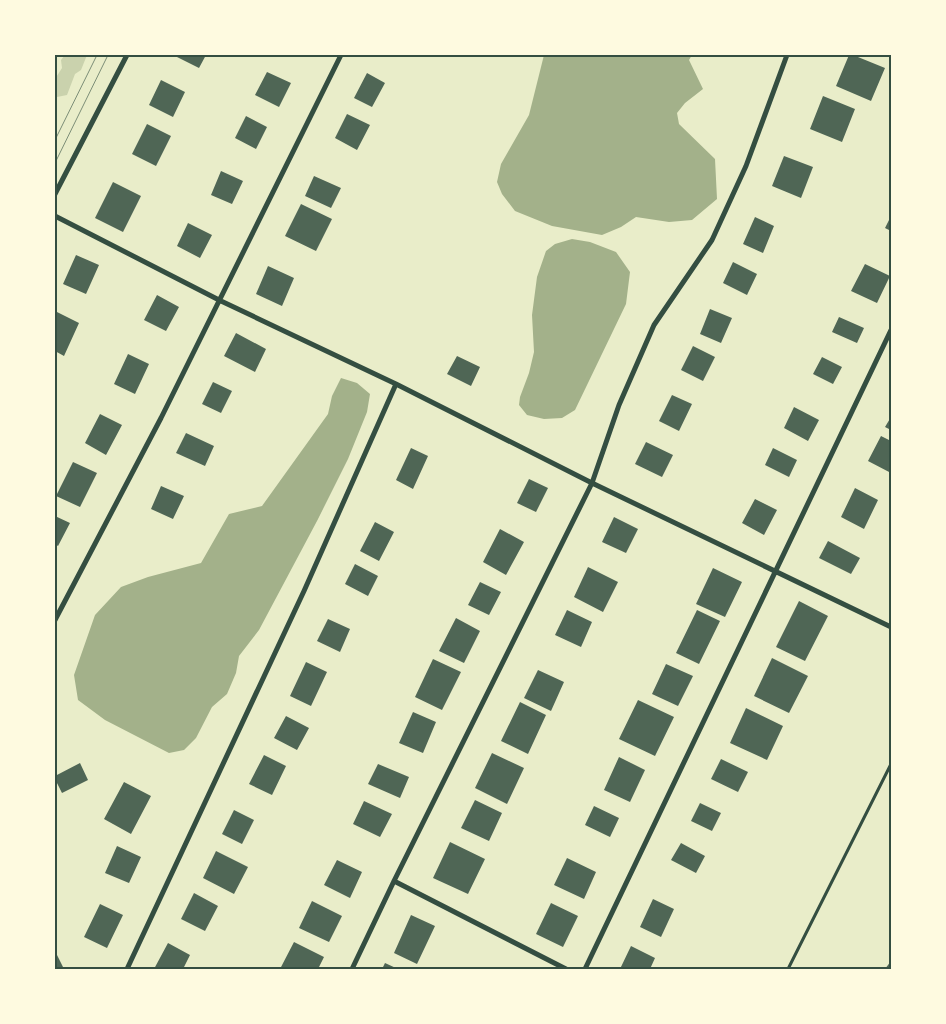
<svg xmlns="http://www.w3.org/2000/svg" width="946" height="1024" viewBox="0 0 946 1024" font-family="Arial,sans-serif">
  <rect width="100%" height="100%" fill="#e9edc9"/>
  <path fill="#cad2ad" d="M65,55H87L81,70L75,74L67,95L57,97L55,91V79L62,68L61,60Z"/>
  <path fill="#a3b18a" d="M544,55H692L689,60L703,89L685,103L677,113L679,124L715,159L717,199L692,220L669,222L636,217L621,227L602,235L552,226L515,211L502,194L497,182L501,164L529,115Z
    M572,239L590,242L616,252L630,272L626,304L575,410L562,418L544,419L527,415L519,405L520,397L529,373L534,352L532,315L537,277L546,251L555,244Z
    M341,378L357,383L370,394L367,412L348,459L317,521L259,630L239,656L236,673L227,694L212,707L196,738L184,750L169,753L105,720L78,700L74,675L95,615L121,587L148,577L201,563L229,514L262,506L328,414L332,396Z"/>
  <path fill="#4f6655" d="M173,55H206L199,68Z
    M849,55H853L885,68L871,101L836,86Z
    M267,72L291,83L279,107L255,95Z
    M367,73L385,83L372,107L354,98Z
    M161,80L185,92L173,117L149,105Z
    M823,96L855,109L842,142L810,129Z
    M347,114L370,125L357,150L335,138Z
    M246,116L267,127L256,149L235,138Z
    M147,124L171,136L156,166L132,154Z
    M784,156L813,167L801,198L772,186Z
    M221,171L243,181L232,204L211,195Z
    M314,176L341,188L331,208L305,196Z
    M113,182L141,196L123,232L95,218Z
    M301,204L332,219L316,251L285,236Z
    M891,216V231L885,228Z
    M755,217L774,226L763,253L743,244Z
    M188,223L212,235L200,258L177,246Z
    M76,255L99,265L86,294L63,284Z
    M733,262L757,274L747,295L723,283Z
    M865,264L890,276L877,303L851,291Z
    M268,266L294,278L282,306L256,294Z
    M157,295L179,307L166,331L144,320Z
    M710,309L732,318L721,343L700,334Z
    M55,311L79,323L64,356L55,351Z
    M839,317L864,328L857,343L832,332Z
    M236,333L266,349L255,372L224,356Z
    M693,346L715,357L703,381L681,370Z
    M128,354L149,364L135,394L114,384Z
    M457,356L480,367L471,386L447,374Z
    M822,357L842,367L833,384L813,374Z
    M213,382L232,391L221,413L202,404Z
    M672,395L692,404L679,431L659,421Z
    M794,407L819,420L808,441L784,428Z
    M100,414L122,425L106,455L85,443Z
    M891,417V430L885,427Z
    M186,433L214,446L205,466L176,453Z
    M881,436L891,441V473L868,461Z
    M646,442L673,455L662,477L635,464Z
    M411,448L428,456L413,489L396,480Z
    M773,448L797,460L789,477L765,465Z
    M73,462L97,473L80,507L56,496Z
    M529,479L548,488L536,512L517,503Z
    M161,486L184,496L173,519L151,509Z
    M855,488L878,500L864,529L841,517Z
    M755,499L777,510L764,535L742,523Z
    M55,516L70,523L58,546L55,544Z
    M614,517L638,529L626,553L602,542Z
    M375,522L394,532L379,561L360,551Z
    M500,529L524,542L506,575L483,562Z
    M828,541L860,558L851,574L819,558Z
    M355,564L378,576L368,596L345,584Z
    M588,567L618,582L603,612L574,597Z
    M713,568L742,582L725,617L696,604Z
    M480,582L501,592L489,615L468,605Z
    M799,601L828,616L805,661L776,647Z
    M567,610L592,622L581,647L555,635Z
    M697,610L720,621L699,664L676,653Z
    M456,618L480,631L464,663L439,651Z
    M328,619L350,629L340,652L317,641Z
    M772,658L808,676L789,713L754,696Z
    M433,659L461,672L442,710L415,697Z
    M306,662L327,672L311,706L290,696Z
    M666,664L693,676L678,706L652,694Z
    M538,670L564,682L551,711L524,698Z
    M638,700L674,717L655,756L619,739Z
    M520,702L546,715L528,754L501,741Z
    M746,708L783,726L767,760L730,743Z
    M413,712L436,722L423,753L399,743Z
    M286,716L309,728L297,750L274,738Z
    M492,753L524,768L507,804L475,788Z
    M264,755L286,766L272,795L249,784Z
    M619,757L645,770L630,802L604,790Z
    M721,759L748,772L738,792L711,779Z
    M80,763L88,780L62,793L55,779V776Z
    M378,764L409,777L400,798L368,784Z
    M124,782L151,796L131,834L104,819Z
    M475,800L502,813L489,841L461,828Z
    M364,801L392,814L380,837L353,824Z
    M700,803L721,813L712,831L691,821Z
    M594,806L619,818L610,837L585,825Z
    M234,810L254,820L242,844L222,834Z
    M450,842L485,859L468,894L433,878Z
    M681,843L705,856L696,873L671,860Z
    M117,846L141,857L129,883L105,873Z
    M216,851L248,867L234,894L203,878Z
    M567,858L596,872L584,899L554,885Z
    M337,860L362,872L350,898L324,885Z
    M194,893L218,906L205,931L181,919Z
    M653,899L674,909L661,937L640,927Z
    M312,901L342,916L329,942L299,928Z
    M551,903L578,916L563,947L536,934Z
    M100,904L123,915L107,948L84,937Z
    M411,915L435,926L417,964L394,953Z
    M294,942L324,957L318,969H280Z
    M168,943L190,955L183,969H154Z
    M631,946L655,958L650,969H620Z
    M55,951L64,969H55Z
    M891,961V969H885Z
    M385,963L398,969H382Z"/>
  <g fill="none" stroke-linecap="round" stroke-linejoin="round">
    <path stroke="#344e41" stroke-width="3" d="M788,969L891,764"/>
    <path stroke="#344e41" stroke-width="5" d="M55,194L127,55
      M55,216L221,301L396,384L592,483L891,627
      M55,620L161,418L341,55
      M394,881L566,969
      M127,969L304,591L396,384
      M352,969L394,881L592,483L619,405L654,325L712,240L746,166L787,55
      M585,969L891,330"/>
    <path stroke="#7c8e77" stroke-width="1" d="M55,140L97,55
      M55,163L108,55"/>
  </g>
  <rect width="946" height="1024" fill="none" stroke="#fefae0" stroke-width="112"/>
  <rect x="56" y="56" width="834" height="912" fill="none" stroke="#344e41" stroke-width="2"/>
</svg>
